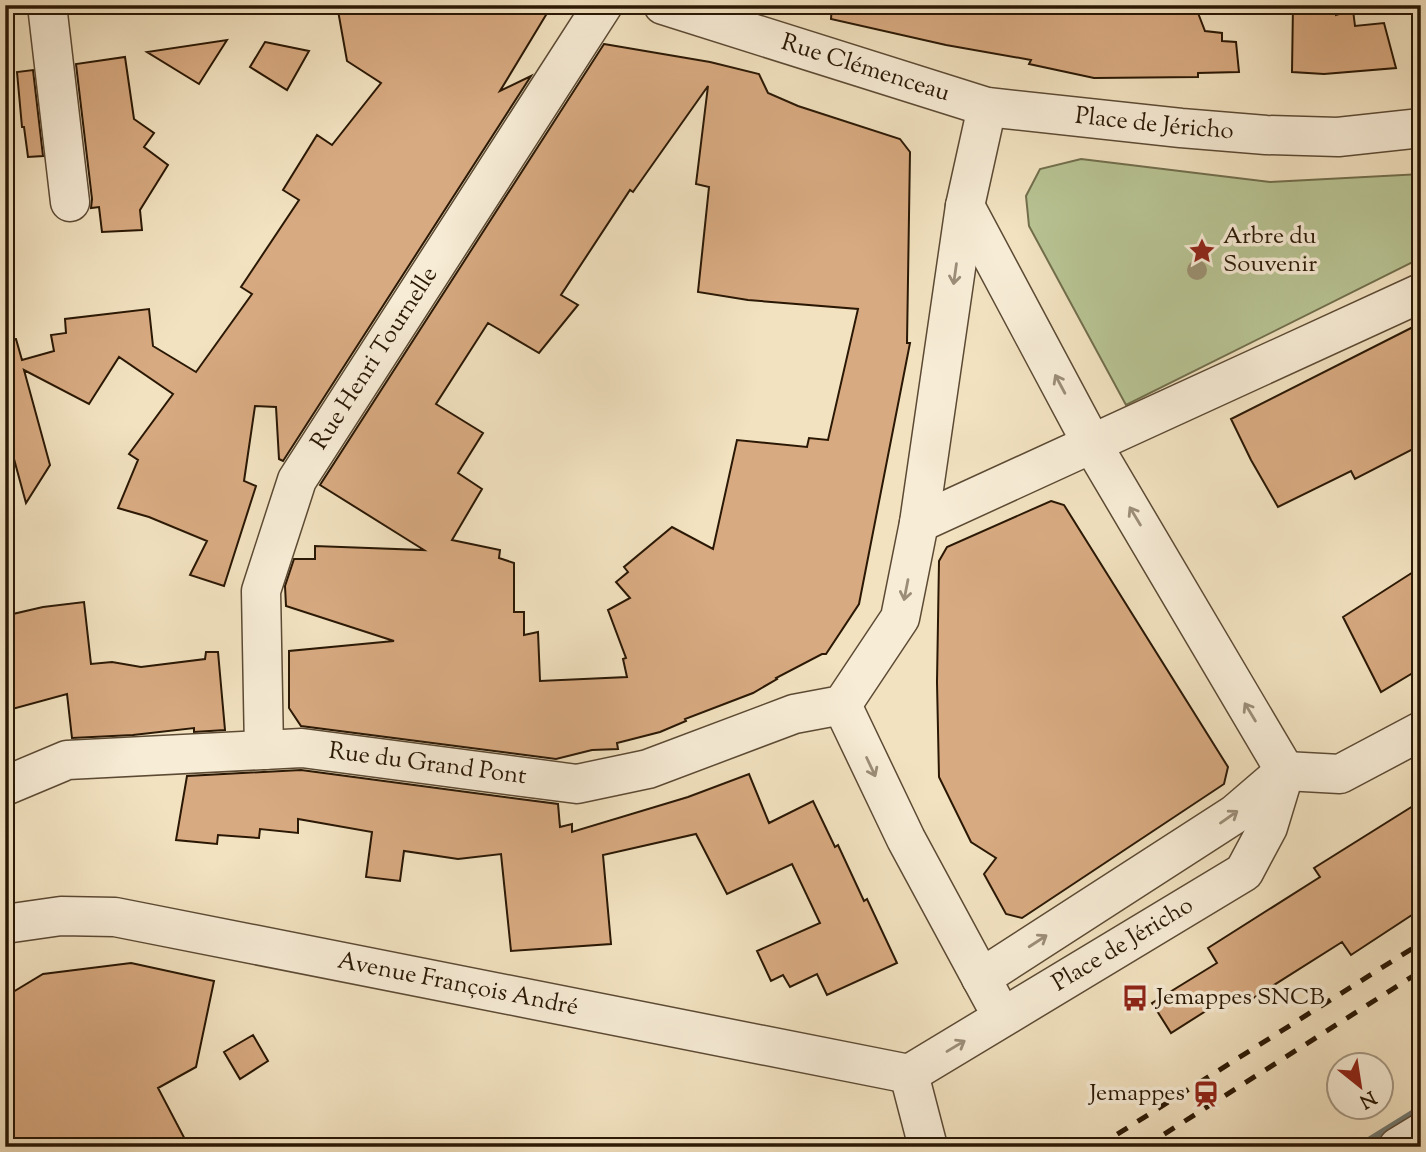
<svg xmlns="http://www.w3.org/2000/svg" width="1426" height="1152" viewBox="0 0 1426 1152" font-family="'Sorts Mill Goudy',serif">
  <rect width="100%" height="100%" fill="#f2e2c0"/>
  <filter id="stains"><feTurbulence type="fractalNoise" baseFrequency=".00286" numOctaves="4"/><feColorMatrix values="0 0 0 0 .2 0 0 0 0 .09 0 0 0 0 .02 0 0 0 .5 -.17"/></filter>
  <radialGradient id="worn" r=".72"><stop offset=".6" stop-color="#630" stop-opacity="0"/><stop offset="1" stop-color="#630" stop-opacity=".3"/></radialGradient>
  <path fill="#b8c494" stroke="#716e4c" stroke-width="2" d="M1081,159L1270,182L1421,174V258L1126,405L1029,226L1026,196L1040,169Z"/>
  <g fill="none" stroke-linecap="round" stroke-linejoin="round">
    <path stroke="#717a73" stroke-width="12" d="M1363,1147L1421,1111"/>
  </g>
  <path fill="#d8aa81" stroke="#2a1805" stroke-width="2" fill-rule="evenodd" d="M337,5H552L500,91L531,76L283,461L279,459L276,407L255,406L244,481L256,486L224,586L190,575L207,541L149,517L118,508L138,460L129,454L173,394L119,357L89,404L24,370L50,465L26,503L5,426V340L16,339L22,360L54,351L51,335L66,333L65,319L149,309L153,346L196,372L252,294L241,287L299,200L283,190L317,135L332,145L381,83L347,61Z
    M832,5H1170L1171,14L1198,13L1205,31L1222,33V41L1236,42L1239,72L1198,73V77L1094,78L1029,64L1031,60L946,45L831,19Z
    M1293,5H1335L1336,15L1353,10L1355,26L1384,23L1396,68L1324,74L1292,72Z
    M227,40L199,84L147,52Z
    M265,42L309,51L287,90L250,67Z
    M604,44L710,62L759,74L768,93L798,106L900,139L910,152L907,343H910L859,604L826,654H822L776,678L777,679L753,693L685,719L686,721L660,732L617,743L618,749L592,750L556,759L301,726L289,708V651L394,641L286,606L285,586L294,559H315V546L424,550L320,485ZM708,86L696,184L709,187L698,292L748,300L858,309L828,440L809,438L807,447L737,440L713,549L672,527L624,567L628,572L616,582L630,598L608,610L626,658L623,659L627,677L540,681L538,632L524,635V612H514V563L499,558L500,550L452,540L482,489L458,473L483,433L436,404L488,323L539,353L578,305L561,295L630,190L633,192Z
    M125,57L134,119L154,133L144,147L168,165L140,210L142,230L102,232L99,207L91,208L92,199L76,64Z
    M33,70L43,156L28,157L24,127H22L17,72Z
    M1421,323V445L1355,479L1351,471L1278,507L1251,460L1231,419Z
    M1051,501L1064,505L1228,767L1224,784L1022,918L1006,914L984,874L996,858L971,842L939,777L937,682L939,561L947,547Z
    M1421,567V668L1381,692L1343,617Z
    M84,602L91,664L112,662L141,667L205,659L206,652H218L225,730L194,732V728L133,735L72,738L67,694L5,711V625L13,614L43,607Z
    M301,770L558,804L560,827L572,824V832L688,797L749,774L769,823L813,801L835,847L838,845L864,901L867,899L897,963L827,995L817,974L790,987L783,975L771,981L757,951L820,923L792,864L727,894L696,834L603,855L611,944L511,951L501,854L458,859L404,851L400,881L366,877L372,832L298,819V833L260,829L259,838L218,835L217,844L176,840L187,776Z
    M1421,801V909L1351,955L1342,942L1244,1004L1236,992L1171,1033L1152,1003L1217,963L1208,948L1320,877L1314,868Z
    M131,963L214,981L196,1067L158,1088L189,1147H5V999L13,992L43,974Z
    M253,1035L268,1061L240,1079L224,1052Z"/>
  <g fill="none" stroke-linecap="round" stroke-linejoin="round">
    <g stroke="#5c4a34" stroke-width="41">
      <g id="minor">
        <path d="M47,5L70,202"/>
        <path id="s1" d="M663,5L987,107L1181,128L1266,135L1338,137L1421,128"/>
        <path d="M919,523L1421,293"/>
        <path d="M842,705L906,839L993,1000"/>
        <path id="s2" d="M264,750L261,591L297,480L603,5"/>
        <path id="s3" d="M5,786L67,760L302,748L577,784L648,769L794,714L842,705L900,618L919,523L965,206L987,107"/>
        <path id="s4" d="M5,924L61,916L115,917L909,1074"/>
        <path d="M981,978L1235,814L1285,771L1340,774L1421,731"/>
        <path id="s5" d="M909,1074L1244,872L1268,827L1285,771L1092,444L965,206"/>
        <path d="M909,1074L928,1147"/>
        <path d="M1398,1147L1421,1133"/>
      </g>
    </g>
    <use href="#minor" stroke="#f7ecd6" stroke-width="38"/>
    <path stroke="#2a1805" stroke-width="5" stroke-dasharray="12 12" stroke-linecap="butt" d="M1097,1147L1421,943
      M1144,1147L1421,971"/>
  </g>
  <circle fill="#9c9071" cx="1197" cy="270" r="10"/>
  <defs><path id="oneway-shaft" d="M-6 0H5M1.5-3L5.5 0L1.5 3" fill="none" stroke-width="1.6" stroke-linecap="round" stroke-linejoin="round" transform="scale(1.75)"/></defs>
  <g stroke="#9b8d78">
    <use href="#oneway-shaft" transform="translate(955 274) rotate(98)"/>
    <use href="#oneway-shaft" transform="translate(1060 384) rotate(-118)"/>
    <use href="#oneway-shaft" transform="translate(1135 516) rotate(-121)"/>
    <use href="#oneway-shaft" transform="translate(906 590) rotate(101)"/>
    <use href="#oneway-shaft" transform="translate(1250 712) rotate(-121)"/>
    <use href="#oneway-shaft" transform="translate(871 767) rotate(65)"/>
    <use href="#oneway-shaft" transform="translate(1229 817) rotate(-35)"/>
    <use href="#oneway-shaft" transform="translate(1038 941) rotate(-33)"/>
    <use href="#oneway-shaft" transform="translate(956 1046) rotate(-31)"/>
  </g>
  <defs>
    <g id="sight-bare" transform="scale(2.1)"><path d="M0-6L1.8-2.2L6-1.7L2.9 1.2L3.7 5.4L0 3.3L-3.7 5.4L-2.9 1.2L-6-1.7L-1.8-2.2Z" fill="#8f2418" stroke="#f7ecd6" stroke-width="2.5" paint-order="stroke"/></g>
    <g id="bus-bare" transform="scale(2.1)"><path d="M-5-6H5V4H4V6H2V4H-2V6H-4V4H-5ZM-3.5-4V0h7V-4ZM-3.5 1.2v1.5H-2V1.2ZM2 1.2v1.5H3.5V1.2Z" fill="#8f2418" stroke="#f7ecd6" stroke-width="2.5" paint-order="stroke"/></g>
    <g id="station-bare" transform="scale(2.1)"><path d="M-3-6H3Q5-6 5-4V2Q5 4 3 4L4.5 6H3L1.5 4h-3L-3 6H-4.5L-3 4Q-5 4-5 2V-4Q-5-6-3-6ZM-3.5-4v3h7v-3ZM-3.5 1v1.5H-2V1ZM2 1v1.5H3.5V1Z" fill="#8f2418" stroke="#f7ecd6" stroke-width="2.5" paint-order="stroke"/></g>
  </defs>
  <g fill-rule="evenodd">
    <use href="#sight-bare" x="1202" y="251"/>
    <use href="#bus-bare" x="1135" y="998"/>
    <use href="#station-bare" x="1206" y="1094"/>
  </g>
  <g text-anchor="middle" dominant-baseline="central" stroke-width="7" stroke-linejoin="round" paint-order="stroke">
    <g font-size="24" fill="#2a1805" stroke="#f7ecd6">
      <text stroke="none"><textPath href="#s1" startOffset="212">Rue Clémenceau</textPath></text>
      <text stroke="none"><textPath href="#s1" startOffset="508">Place de Jéricho</textPath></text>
      <text stroke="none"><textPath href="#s2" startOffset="420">Rue Henri Tournelle</textPath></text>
      <text stroke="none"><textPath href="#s3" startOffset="429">Rue du Grand Pont</textPath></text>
      <text stroke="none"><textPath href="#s5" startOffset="250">Place de Jéricho</textPath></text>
      <text stroke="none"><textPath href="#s4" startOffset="460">Avenue François André</textPath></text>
    </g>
    <g font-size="24" fill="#2a1805" stroke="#f7ecd6" text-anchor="start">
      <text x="1223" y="237">Arbre du<tspan x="1223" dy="28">Souvenir</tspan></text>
      <text x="1156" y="998">Jemappes SNCB</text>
      <text x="1185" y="1094" text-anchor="end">Jemappes</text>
    </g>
  </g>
  <rect width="1426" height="1152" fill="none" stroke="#f2e2c0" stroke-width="28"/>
  <rect x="7" y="7" width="1412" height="1138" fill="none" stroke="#2a1805" stroke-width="3.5"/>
  <rect x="14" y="14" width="1398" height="1124" fill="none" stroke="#2a1805" stroke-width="2"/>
  <g transform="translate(1360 1086) rotate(150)"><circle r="33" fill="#f7ecd6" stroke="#a59782" stroke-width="2"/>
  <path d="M0-5L12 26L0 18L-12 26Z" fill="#8f2418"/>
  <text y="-10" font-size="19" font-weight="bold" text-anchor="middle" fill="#2a1805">N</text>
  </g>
  <rect width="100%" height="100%" filter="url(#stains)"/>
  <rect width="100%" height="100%" fill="url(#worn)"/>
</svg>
